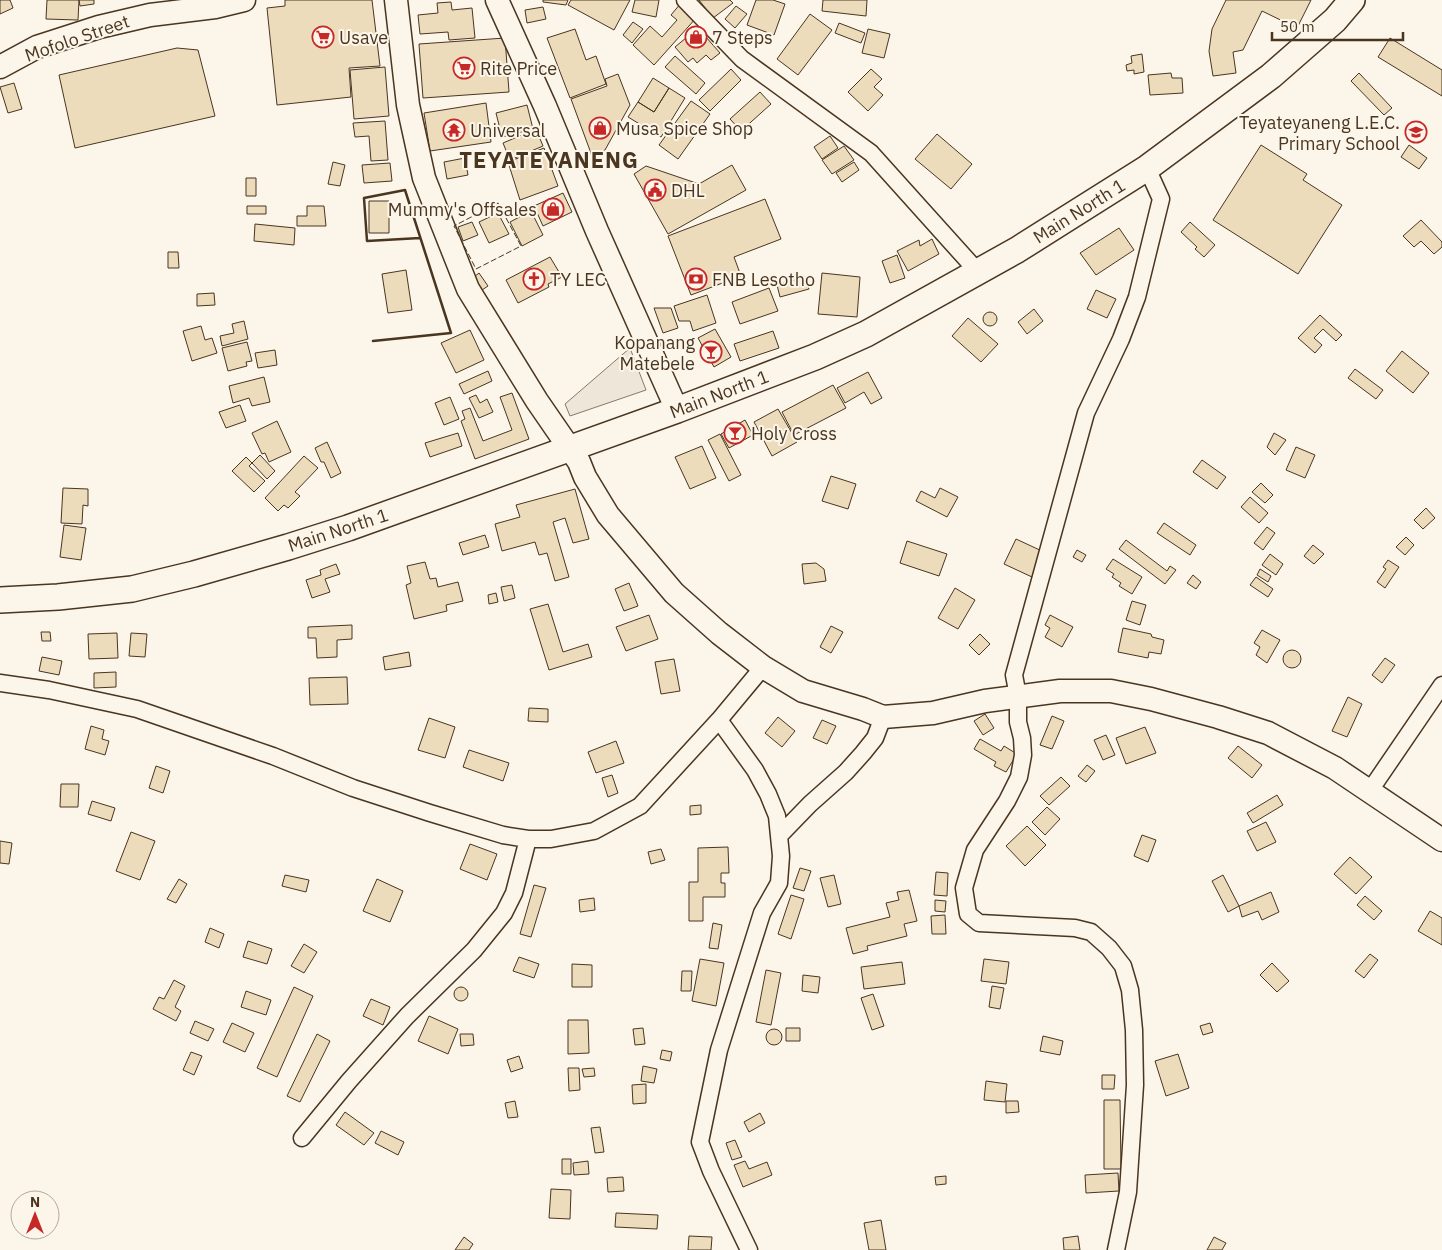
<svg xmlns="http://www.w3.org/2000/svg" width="1442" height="1250" viewBox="0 0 1442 1250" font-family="'IBM Plex Sans',sans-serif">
  <rect width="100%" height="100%" fill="#fbf6e9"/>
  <path fill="#ede6d9" stroke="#887966" d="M630,348L646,390L570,416L565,404Z"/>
  <path fill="#ecdcbc" stroke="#4a3520" d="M0,0H10L13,8L0,14Z
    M47,0H79L78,20L46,19Z
    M79,0H94V4L80,6Z
    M285,0H372L380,66L349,68L351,97L277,105L267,8L285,6Z
    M543,0H568L566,5L543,2Z
    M571,0H630L614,30L568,5Z
    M635,0H659L656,17L632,12Z
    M699,0H730L733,3L713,18Z
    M756,0H773L785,4L774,35L747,25Z
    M823,0H867L866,16L822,11Z
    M1226,0H1311L1297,28L1262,11L1243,50L1233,52L1236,73L1213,76L1209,51L1212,29Z
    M451,2L452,10L472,8L475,38L449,40L448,32L420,34L418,15L438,13L437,3Z
    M681,3L697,17L654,65L633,45L650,26L662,37L677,20L671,15Z
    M736,6L747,14L735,28L725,19Z
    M543,7L546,19L527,23L525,10Z
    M810,14L832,30L798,75L777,59Z
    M633,22L643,29L632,43L623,35Z
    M839,23L865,33L861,43L835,33Z
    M698,28L720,53L711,60L706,55L697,63L693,58L688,62L675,47Z
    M575,29L586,60L596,56L606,84L570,98L547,38Z
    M868,29L890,34L884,58L862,53Z
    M505,38L509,92L423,98L419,44Z
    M1390,38L1442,70V96L1378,57Z
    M177,48L198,50L215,116L75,148L59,75Z
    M1142,54L1144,72L1134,74V70L1127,71L1126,65L1132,63L1131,56Z
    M675,56L705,83L696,94L665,67Z
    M385,67L389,116L354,119L350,70Z
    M731,69L741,80L710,111L699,100Z
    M871,69L882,79L874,87L883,95L868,111L848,92Z
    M1171,73L1172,78H1182L1183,93L1150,95L1148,75Z
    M1359,73L1392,108L1384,115L1351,81Z
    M618,74L630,105L605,150L592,156L571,99L607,86L605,79Z
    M653,78L669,88L654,112L638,102Z
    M14,83L22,109L8,113L0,87Z
    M669,88L685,98L661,137L628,117L638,102L654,112Z
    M760,92L771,104L741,131L730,119Z
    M691,101L710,114L678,159L659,145Z
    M486,103L491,142L430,151L424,113Z
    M527,105L533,129L502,137L496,113Z
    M385,121L388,160L371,161L369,136L355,137L353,123Z
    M536,129L543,146L510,160L503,143Z
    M937,134L972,164L951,189L915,159Z
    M830,136L838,148L822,159L814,147Z
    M1261,145L1307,174L1303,180L1342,205L1298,274L1213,220Z
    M1409,145L1427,158L1419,169L1401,157Z
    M844,146L854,160L832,174L822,160Z
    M544,148L558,186L520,200L508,162Z
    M465,158L468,175L447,179L444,162Z
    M333,162L345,165L340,186L328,184Z
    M854,162L859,170L842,182L836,173Z
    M390,163L392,181L364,183L362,165Z
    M732,165L746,190L668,234L634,174L646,166L699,184Z
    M246,178H256V196H246Z
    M563,193L572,212L543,226L534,206Z
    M765,199L781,239L734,257L741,276L691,295L668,236Z
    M369,201H389V233H369Z
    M247,206H266V214H247Z
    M307,206H324L326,226H297V216H307Z
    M531,211L543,235L522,246L510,222Z
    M498,213L509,234L489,243L479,222Z
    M1421,220L1442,242V247L1434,254L1421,241L1414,247L1403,236Z
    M472,222L478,235L463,241L458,227Z
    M1190,222L1215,245L1204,257L1195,249L1197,247L1181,232Z
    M255,224L295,228L294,245L254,241Z
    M1119,228L1134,250L1096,275L1080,253Z
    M932,239L939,254L908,271L897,251L919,240L920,246Z
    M168,252H178L179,268H168Z
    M897,255L905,278L890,283L882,261Z
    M550,257L562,277L548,284L549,287L518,303L506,280Z
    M406,270L412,310L388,313L382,274Z
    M479,273L488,286L482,290L474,277Z
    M822,273L860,277L857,317L818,314Z
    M805,277L809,289L780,297L777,285Z
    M769,288L778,311L740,324L732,302Z
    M1096,290L1116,299L1107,318L1087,309Z
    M214,293L215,305L197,306V294Z
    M707,295L716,323L693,331L690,321H679L674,306Z
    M654,308H671L678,328L663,333Z
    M1034,309L1043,321L1027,334L1018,322Z
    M983 319a7 7 0 1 1 14 0a7 7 0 1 1-14 0Z
    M1320,315L1342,335L1336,341L1323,329L1314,338L1322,345L1315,353L1298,338Z
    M968,318L998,344L981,362L952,336Z
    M244,321L248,339L222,346L220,336L234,333L232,324Z
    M201,326L205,340L212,338L217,353L192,361L183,331Z
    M715,329L731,357L714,367L698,338Z
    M470,330L484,360L456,373L441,343Z
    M773,331L779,348L740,361L734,344Z
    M247,342L252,361L246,362L247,366L228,371L222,348Z
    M275,350L277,365L258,368L255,353Z
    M1402,351L1429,373L1413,393L1386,371Z
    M1355,369L1383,390L1376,399L1348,378Z
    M488,371L492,381L464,394L459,384Z
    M868,372L882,398L871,404L864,392L845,403L837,388Z
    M264,377L270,402L252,406L249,398L233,403L229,386Z
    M833,385L846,408L794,435L782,412Z
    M512,393L529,439L475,459L461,421L465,419L462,411L470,408L483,441L512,430L500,397Z
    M476,395L480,403L487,399L493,412L479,418L469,398Z
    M450,397L459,419L444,425L435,403Z
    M240,405L246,421L226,428L219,412Z
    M778,409L797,442L772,456L754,422Z
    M745,420L753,435L729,448L721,434Z
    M277,421L291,452L269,462L265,453L262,454L252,433Z
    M458,433L462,446L430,457L425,443Z
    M1274,433L1286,440L1275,455L1267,447Z
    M720,434L741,475L729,481L708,440Z
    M327,442L341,473L331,478L324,462H321L315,448Z
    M702,446L716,478L690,489L675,457Z
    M1296,447L1315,455L1305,478L1286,470Z
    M260,455L275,471L267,479L252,463Z
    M304,456L318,468L295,492L300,496L288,508L284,505L278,511L265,498Z
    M246,457L252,463L249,466L265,481L254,492L232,471Z
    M1202,460L1226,477L1217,489L1193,472Z
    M831,476L856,484L848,509L822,501Z
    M1261,483L1273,495L1265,503L1252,492Z
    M63,488L88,489V506L83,505L82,524L61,523Z
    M940,488L958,497L947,517L916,501L921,491L935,498Z
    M575,489L589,539L573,543L565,518L553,522L569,577L555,581L547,553L539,555L535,542L502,551L495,524L520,517L516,505Z
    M1250,497L1268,513L1259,523L1241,507Z
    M1426,508L1435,518L1423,529L1414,520Z
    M1164,523L1196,545L1190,555L1157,533Z
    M64,525L86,528L81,560L60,557Z
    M1267,527L1275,533L1263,550L1254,543Z
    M485,535L489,547L463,555L459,543Z
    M1406,537L1414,545L1405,555L1396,547Z
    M1016,539L1044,552L1032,577L1004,564Z
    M1126,540L1167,571L1170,566L1176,570L1165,584L1119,549Z
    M907,541L947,554L939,576L900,563Z
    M1313,545L1324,554L1314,564L1304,556Z
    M1077,550L1086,555L1082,562L1073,557Z
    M1270,554L1283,564L1276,575L1262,565Z
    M1113,559L1142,577L1132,594L1119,586L1121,583L1112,577L1114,574L1106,569Z
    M1388,560L1399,567L1385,588L1377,582L1386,569L1383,567Z
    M425,562L430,579L436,578L438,587L458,582L463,601L446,605L447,611L414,619L406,585L411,583L407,566Z
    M816,563L824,569L826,581L804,584L802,564Z
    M336,564L340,574L325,579L330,592L312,598L306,580L321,575L320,570Z
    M1260,569L1271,576L1268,582L1257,575Z
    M1193,575L1201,582L1196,589L1187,583Z
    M1256,577L1273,589L1268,597L1250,585Z
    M629,583L638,606L624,611L615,589Z
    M512,585L515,598L504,601L501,587Z
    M955,588L975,600L958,629L938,618Z
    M496,593L498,602L489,604L488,595Z
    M1132,601L1146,605L1140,625L1126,620Z
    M548,604L563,652L588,644L592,657L549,670L530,609Z
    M649,615L658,639L626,651L616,627Z
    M1050,615L1073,627L1062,647L1045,637L1050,628L1045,625Z
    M352,625V639L337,640V657L317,658L316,638H308V627Z
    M831,626L843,632L831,653L820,647Z
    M1123,628L1151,634L1152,637L1164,640L1161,654L1149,652L1148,658L1118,652Z
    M1262,630L1280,640L1267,663L1256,655L1260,647L1254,643Z
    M41,632H50L51,641H42Z
    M117,633L118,658L89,659L88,634Z
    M131,633L147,634L145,657L129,656Z
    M980,634L990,644L979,655L969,645Z
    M1283 659a9 9 0 1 1 18 0a9 9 0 1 1-18 0Z
    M409,652L411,666L385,670L383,657Z
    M42,657L62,661L59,675L39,671Z
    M1385,658L1395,665L1382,683L1372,675Z
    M674,659L680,691L661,694L655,662Z
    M116,672V687L94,688V673Z
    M347,677L348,704L310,705L309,678Z
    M1348,697L1362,704L1347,737L1332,731Z
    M529,708L548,709V722L528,721Z
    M985,714L994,728L983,735L974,721Z
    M1052,716L1064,721L1052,749L1040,745Z
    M778,717L795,731L782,747L765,733Z
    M429,718L455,727L445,758L418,750Z
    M822,720L836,726L827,744L813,738Z
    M91,726L104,730L102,739L109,741L105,755L85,749Z
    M1145,727L1156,753L1126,764L1116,738Z
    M1106,735L1115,755L1103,760L1094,740Z
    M980,739L1001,751L1004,746L1017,754L1006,772L994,766L996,762L974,749Z
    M616,741L624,763L596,773L588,752Z
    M1238,746L1262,765L1252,778L1228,758Z
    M469,750L509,763L503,781L463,767Z
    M1087,765L1095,771L1086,782L1078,776Z
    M156,766L170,771L163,793L149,788Z
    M612,775L618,793L608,797L602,778Z
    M1061,777L1070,786L1049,805L1040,796Z
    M61,784H79L78,807H60Z
    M1277,795L1283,805L1253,823L1247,813Z
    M92,801L115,808L111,821L88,814Z
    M701,805V814L690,815V806Z
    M1047,807L1060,819L1045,835L1032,822Z
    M1266,822L1276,842L1257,851L1247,831Z
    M1027,826L1046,845L1025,866L1006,846Z
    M131,832L155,841L140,880L116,871Z
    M1142,835L1156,840L1148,862L1134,856Z
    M0,841L12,843L9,864L0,863Z
    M470,844L497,854L487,880L460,869Z
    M728,847L729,873H721V883H725V897H703V921H689V882H698V848Z
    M661,849L665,860L651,864L648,852Z
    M1350,857L1372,877L1356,894L1334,874Z
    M800,868L811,871L804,891L793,888Z
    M936,872L948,873L947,896L934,895Z
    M285,875L309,880L306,892L282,886Z
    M834,875L841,904L828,907L820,878Z
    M1223,875L1239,906L1228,912L1212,881Z
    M179,879L187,884L176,903L167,899Z
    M377,879L403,891L390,922L363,911Z
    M534,885L546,888L531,937L520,934Z
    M909,890L917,921L904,924L907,936L867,946L868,950L853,954L846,928L890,917L886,903L899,900L897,892Z
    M1271,892L1279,912L1262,920L1258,911L1242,917L1239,906Z
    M791,895L804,899L791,939L778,934Z
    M1365,896L1382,911L1374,920L1357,905Z
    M594,898L595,910L580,912L579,900Z
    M935,900L946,901L945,912L935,911Z
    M1430,911L1442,918V945L1418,931Z
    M945,915L946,934H932L931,916Z
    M713,923L722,925L718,949L709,948Z
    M210,928L224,934L219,948L205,942Z
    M248,941L272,949L267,964L243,957Z
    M304,944L317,952L304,973L291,966Z
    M1370,954L1378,960L1364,978L1355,971Z
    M519,957L539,964L534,978L513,971Z
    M700,959L724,963L716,1006L692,1001Z
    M984,959L1009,962L1006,984L981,981Z
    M902,962L905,984L864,989L861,967Z
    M1272,963L1289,981L1277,992L1260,975Z
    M572,964L592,965V987H572Z
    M766,970L781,973L771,1025L756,1022Z
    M682,971H692L691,991H681Z
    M803,975L820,977L818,993L802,991Z
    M174,980L185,986L175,1007L181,1011L176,1021L153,1009L159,997L164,999Z
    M992,986L1004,988L1000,1009L989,1007Z
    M294,987L313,996L277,1077L257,1068Z
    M454 994a7 7 0 1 1 14 0a7 7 0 1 1-14 0Z
    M246,991L271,1000L266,1015L241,1007Z
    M873,994L884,1026L872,1030L861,998Z
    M371,999L390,1007L383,1025L363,1016Z
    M429,1016L458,1029L448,1054L418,1041Z
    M568,1020H588L589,1053L568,1054Z
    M195,1021L214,1029L208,1041L190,1033Z
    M232,1023L254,1033L245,1052L223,1042Z
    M1210,1023L1213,1032L1203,1035L1200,1026Z
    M643,1028L645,1044L635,1045L633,1029Z
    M786,1028H800V1041H786Z
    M766 1037a8 8 0 1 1 16 0a8 8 0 1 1-16 0Z
    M317,1034L330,1041L300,1102L287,1096Z
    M460,1034H473L474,1045L461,1046Z
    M1043,1036L1063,1041L1060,1055L1040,1051Z
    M662,1050L672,1052L670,1061L660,1059Z
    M191,1052L202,1056L194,1075L183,1070Z
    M1178,1054L1189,1088L1166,1096L1155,1061Z
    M519,1056L523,1068L511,1072L507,1060Z
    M643,1066L657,1069L654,1083L641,1081Z
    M568,1068H579L580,1090L569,1091Z
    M594,1068L595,1076L584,1077L582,1069Z
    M1102,1075H1115L1114,1089H1102Z
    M986,1081L1007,1084L1005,1102L984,1100Z
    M646,1084V1103L633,1104L632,1085Z
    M1104,1100H1120L1121,1169H1104Z
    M515,1101L518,1117L508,1118L505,1103Z
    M1006,1101H1018L1019,1112L1006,1113Z
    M345,1112L374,1133L364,1145L336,1125Z
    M760,1113L765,1123L749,1132L744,1122Z
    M600,1127L604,1152L595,1153L591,1128Z
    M381,1131L404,1142L398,1155L375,1143Z
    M735,1140L742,1157L732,1160L726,1143Z
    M562,1159H571V1174H562Z
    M588,1161L589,1174L574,1175L573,1163Z
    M745,1161L749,1169L767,1162L772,1175L743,1187L734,1165Z
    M1118,1173L1119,1191L1086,1193L1085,1175Z
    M946,1176V1184L936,1185L935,1177Z
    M623,1177L624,1191L608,1192L607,1178Z
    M551,1189L571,1190L570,1219L549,1218Z
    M616,1213L658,1215L657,1229L615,1227Z
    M881,1220L886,1250H869L864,1223Z
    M689,1236L712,1237L711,1250H688Z
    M1078,1236L1080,1250H1064L1063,1238Z
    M464,1237L473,1244L469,1250H455Z
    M1214,1237L1226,1243L1222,1250H1207Z"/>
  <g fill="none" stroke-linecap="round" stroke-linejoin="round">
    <g stroke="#4a3520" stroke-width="19">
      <path id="street" d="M685,0L742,59L871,153L978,272
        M0,683L49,690L137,709L273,756L353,788L430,813L503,835L528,839H551L594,831L640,806L719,720L763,667
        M719,720L755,770L768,794L777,816L781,856L779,883L762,913L719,1050L700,1142L711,1171L749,1250
        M1369,792L1442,685
        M780,835L810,804L846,772L863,753L875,738L883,717
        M302,1138L349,1081L407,1016L474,950L504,913L514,893L528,839
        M1116,1250L1128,1192L1135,1085L1134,1030L1130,990L1123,966L1109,948L1091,932L1075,928L979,923L968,914L964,888L975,850L1007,801L1019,777L1023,755L1022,738L1018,722V696L1014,675L1086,413L1121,339L1137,297L1161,199L1147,168"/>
    </g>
    <g stroke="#4a3520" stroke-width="25">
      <path id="secondary" d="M396,0L408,105L424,178L468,289L537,401L579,462L585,477L608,515L674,593L719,633L763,667L803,691L863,709L883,717L933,713L985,701L1060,691H1111L1151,699L1218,717L1268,733L1335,768L1442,840
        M497,0L545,106L597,231L677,410
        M0,67L37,47L99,27L150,15L215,7L244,0"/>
    </g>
    <g stroke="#4a3520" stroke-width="28">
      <path id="primary" d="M0,600L58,597L132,589L194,574L288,547L348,528L677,410L815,357L866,334L1017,250L1147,168L1271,76L1335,20L1352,0"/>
    </g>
    <use href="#street" stroke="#fbf6e9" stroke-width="16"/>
    <use href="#secondary" stroke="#fbf6e9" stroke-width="22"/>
    <use href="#primary" stroke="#fbf6e9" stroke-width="25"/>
    <path stroke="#4a3520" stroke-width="1" stroke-dasharray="6 2.5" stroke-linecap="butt" d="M498,203L521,246L476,269L454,226Z"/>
    <path stroke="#4a3520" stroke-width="2.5" d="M373,341L451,333L405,190L364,198L367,241L420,238"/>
  </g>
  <defs>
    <g id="supermarket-ring" transform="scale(1.125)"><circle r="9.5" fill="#fbf6e9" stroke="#c62828" stroke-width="1.5"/><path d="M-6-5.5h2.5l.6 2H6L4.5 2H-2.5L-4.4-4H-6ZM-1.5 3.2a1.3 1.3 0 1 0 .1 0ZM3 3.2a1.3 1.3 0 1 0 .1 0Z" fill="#c62828"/></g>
    <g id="shop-ring" transform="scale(1.125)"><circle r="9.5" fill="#fbf6e9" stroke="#c62828" stroke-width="1.5"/><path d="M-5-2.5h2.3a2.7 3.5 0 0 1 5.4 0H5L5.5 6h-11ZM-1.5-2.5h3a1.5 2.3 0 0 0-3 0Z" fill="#c62828"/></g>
    <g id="temple-ring" transform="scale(1.125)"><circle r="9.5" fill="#fbf6e9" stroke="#c62828" stroke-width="1.5"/><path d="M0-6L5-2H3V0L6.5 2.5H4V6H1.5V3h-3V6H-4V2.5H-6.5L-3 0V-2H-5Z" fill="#c62828"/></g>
    <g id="school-ring" transform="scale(1.125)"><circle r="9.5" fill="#fbf6e9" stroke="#c62828" stroke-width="1.5"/><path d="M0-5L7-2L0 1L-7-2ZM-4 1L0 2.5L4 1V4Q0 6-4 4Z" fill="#c62828"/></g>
    <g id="civic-ring" transform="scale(1.125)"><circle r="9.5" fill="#fbf6e9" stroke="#c62828" stroke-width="1.5"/><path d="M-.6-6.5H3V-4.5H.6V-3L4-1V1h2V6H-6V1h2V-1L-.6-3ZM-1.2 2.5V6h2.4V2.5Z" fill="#c62828"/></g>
    <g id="church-ring" transform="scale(1.125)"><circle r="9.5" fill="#fbf6e9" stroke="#c62828" stroke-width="1.5"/><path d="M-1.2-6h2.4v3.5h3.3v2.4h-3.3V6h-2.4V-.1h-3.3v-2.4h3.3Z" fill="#c62828"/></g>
    <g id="bank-ring" transform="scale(1.125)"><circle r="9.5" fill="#fbf6e9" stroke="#c62828" stroke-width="1.5"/><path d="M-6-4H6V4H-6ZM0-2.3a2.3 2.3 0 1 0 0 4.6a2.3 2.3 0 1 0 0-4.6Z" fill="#c62828"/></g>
    <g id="bar-ring" transform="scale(1.125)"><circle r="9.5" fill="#fbf6e9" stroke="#c62828" stroke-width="1.5"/><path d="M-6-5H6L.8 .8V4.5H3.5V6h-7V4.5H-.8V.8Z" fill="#c62828"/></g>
  </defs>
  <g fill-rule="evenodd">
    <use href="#supermarket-ring" x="323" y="37"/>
    <use href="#shop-ring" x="696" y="37"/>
    <use href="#supermarket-ring" x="464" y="68"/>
    <use href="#shop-ring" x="600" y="128"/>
    <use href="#temple-ring" x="454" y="130"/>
    <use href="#school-ring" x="1416" y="132"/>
    <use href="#civic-ring" x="655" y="190"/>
    <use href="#shop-ring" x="553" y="209"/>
    <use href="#church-ring" x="534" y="279"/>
    <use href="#bank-ring" x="696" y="279"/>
    <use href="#bar-ring" x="711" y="352"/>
    <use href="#bar-ring" x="735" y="433"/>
  </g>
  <g text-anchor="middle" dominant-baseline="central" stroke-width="4" stroke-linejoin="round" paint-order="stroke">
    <g font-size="18" fill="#4a3520" stroke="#fbf6e9" text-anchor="start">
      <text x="339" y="37">Usave</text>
      <text x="712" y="37">7 Steps</text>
      <text x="480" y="68">Rite Price</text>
      <text x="1400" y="122" text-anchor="end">Teyateyaneng L.E.C.<tspan x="1400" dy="21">Primary School</tspan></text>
      <text x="616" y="128">Musa Spice Shop</text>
      <text x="470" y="130">Universal</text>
      <text x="671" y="190">DHL</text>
      <text x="537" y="209" text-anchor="end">Mummy's Offsales</text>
      <text x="550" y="279">TY LEC</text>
      <text x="712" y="279">FNB Lesotho</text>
      <text x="695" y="342" text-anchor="end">Kopanang<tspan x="695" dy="21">Matebele</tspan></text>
      <text x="751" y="433">Holy Cross</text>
    </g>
    <g font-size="18" fill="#4a3520" stroke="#fbf6e9">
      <text transform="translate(77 38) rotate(-19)">Mofolo Street</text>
      <text transform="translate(1079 211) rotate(-32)">Main North 1</text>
      <text transform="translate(719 394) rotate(-21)">Main North 1</text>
      <text transform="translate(338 530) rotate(-18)">Main North 1</text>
    </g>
    <g font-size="22" font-weight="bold" letter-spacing="1" fill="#4a3520" stroke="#fbf6e9">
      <text x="549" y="159">TEYATEYANENG</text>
    </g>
  </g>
  <g transform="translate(35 1215)"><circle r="24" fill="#fbf6e9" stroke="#b4a999"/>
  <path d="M0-4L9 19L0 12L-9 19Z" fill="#c62828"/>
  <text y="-8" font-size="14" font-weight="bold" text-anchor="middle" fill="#4a3520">N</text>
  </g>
  <path d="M1272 32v8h131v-8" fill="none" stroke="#4a3520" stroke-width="2.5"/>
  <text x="1280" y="32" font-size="15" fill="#4a3520" stroke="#fbf6e9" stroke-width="4" paint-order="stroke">50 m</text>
</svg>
